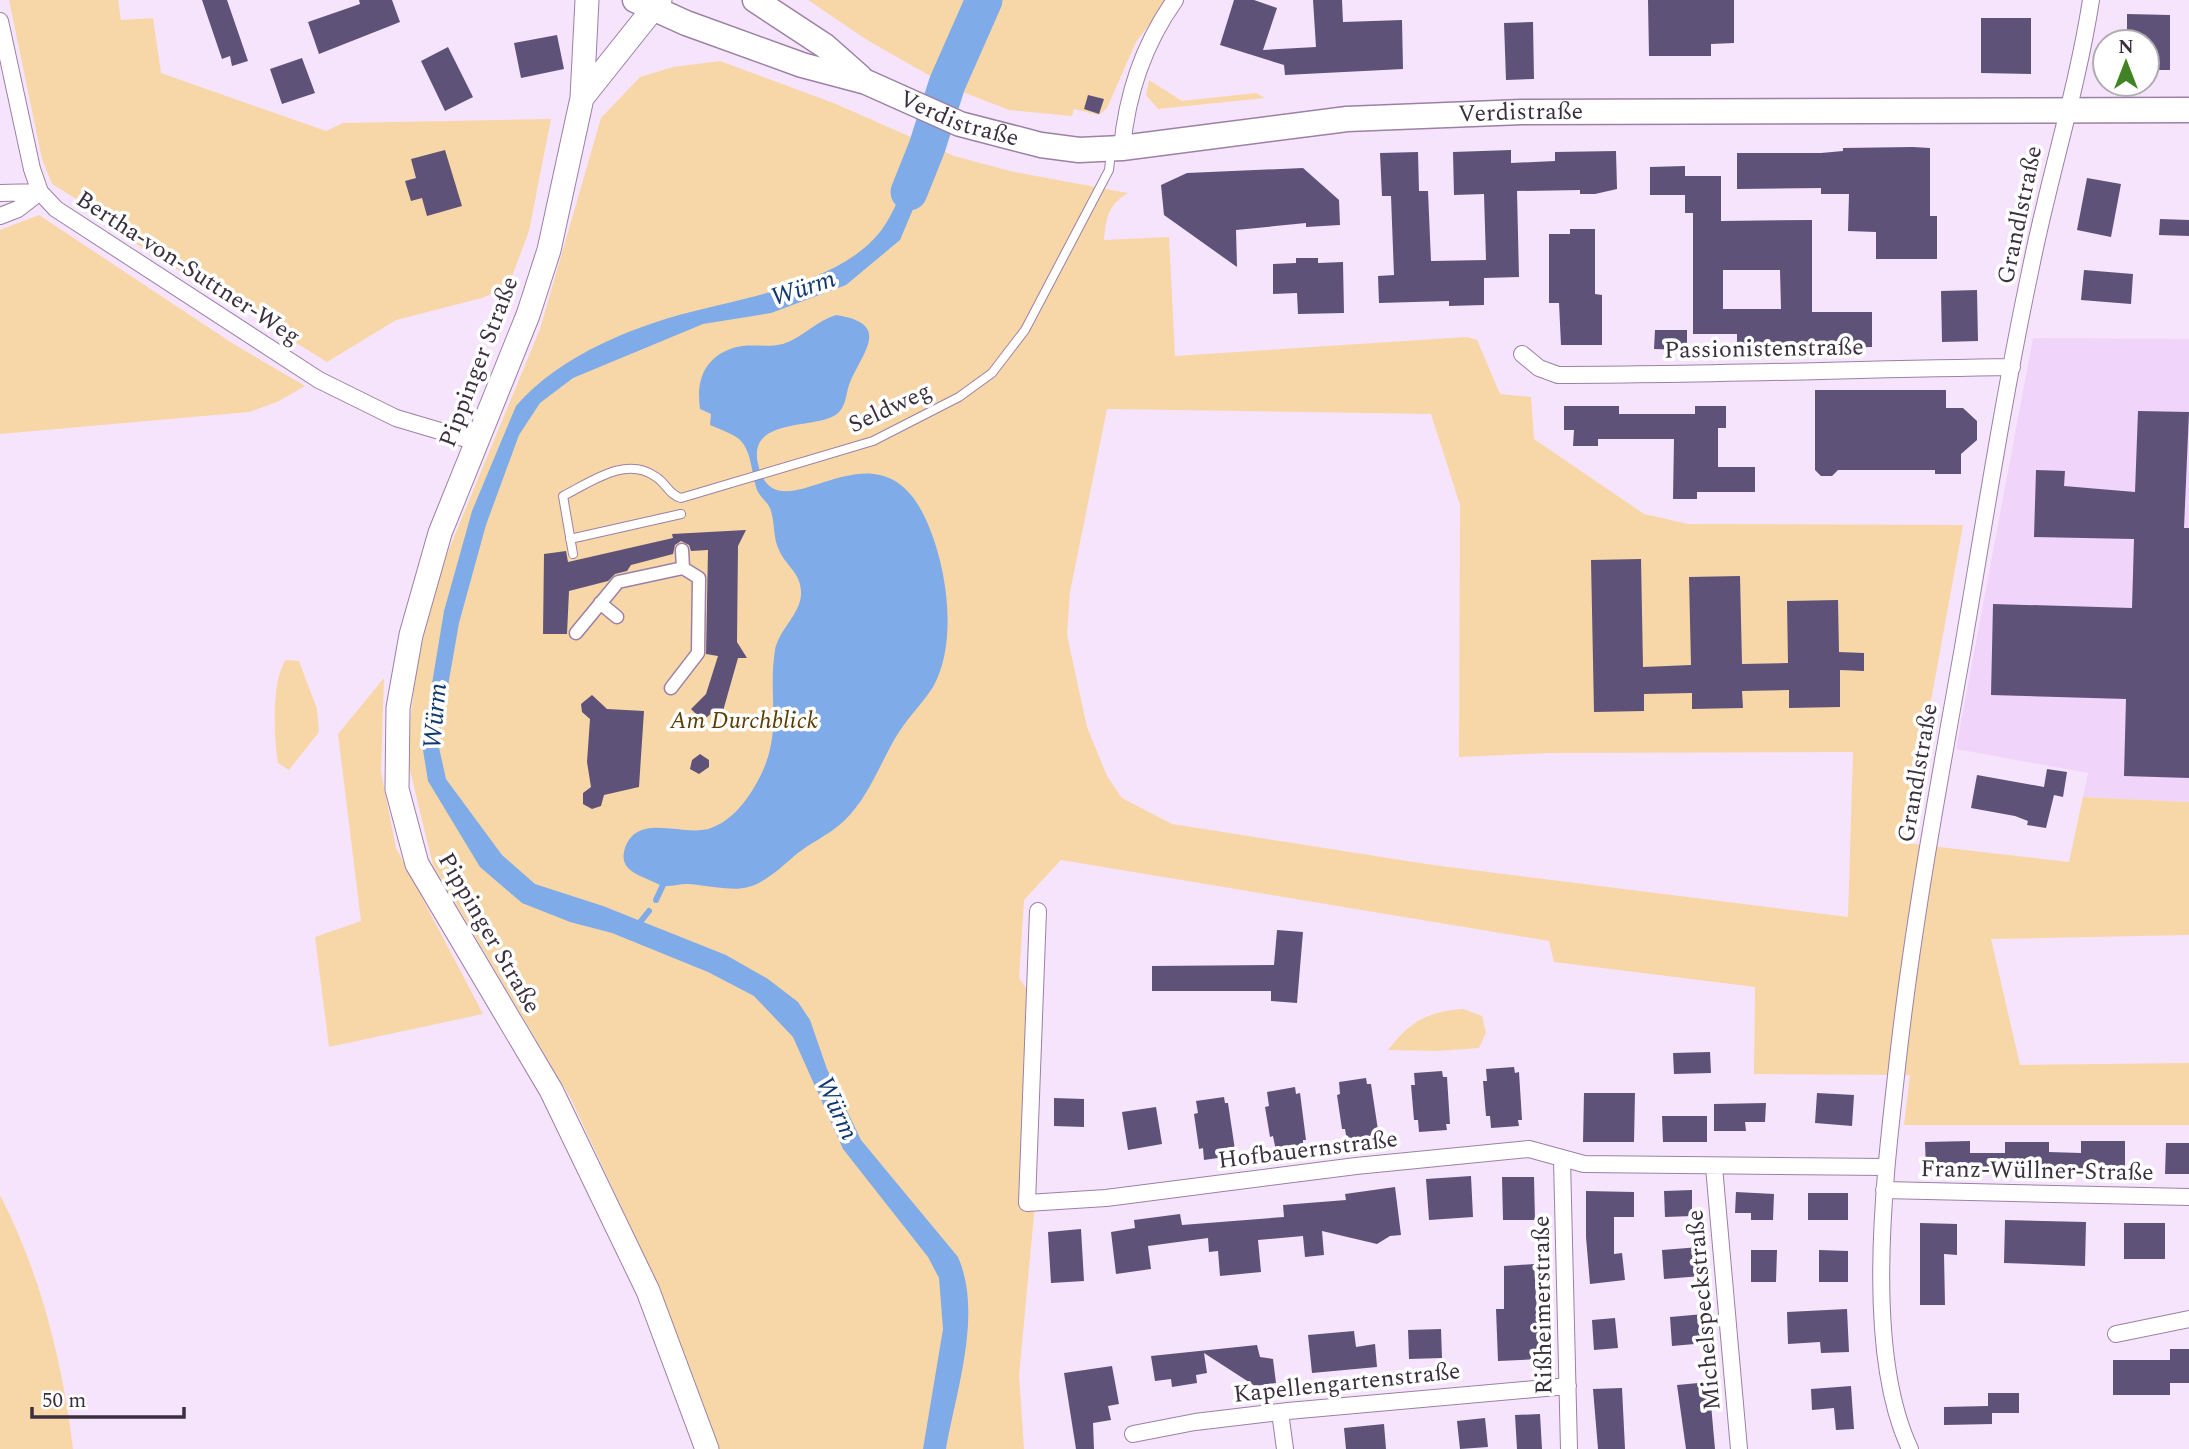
<svg xmlns="http://www.w3.org/2000/svg" width="2189" height="1449" viewBox="0 0 2189 1449" font-family="Spectral,serif">
  <rect width="100%" height="100%" fill="#f6e4fc"/>
  <path fill="#f0d4f9" d="M2033,338L2189,339V802L2083,797L2088,773L1956,749Z"/>
  <path fill="#f7d7a8" fill-rule="evenodd" d="M9,0H118L121,20L153,18L161,73L326,131L343,123L551,119L529,231L508,287L482,298L396,320L327,362L125,237L132,233L52,184L42,159Z
    M808,0H1168L1136,42L1107,108L1099,115L1074,109L1072,116L1009,110L960,91L962,85L942,75L939,81L867,40Z
    M720,61L836,104L954,156L1014,172L1128,193C1108,205 1106,218 1104,240L1169,237L1175,356L1467,337L1477,340L1500,394L1531,397L1534,439L1644,514L1688,524L1963,525L1905,843L2069,862L2083,797L2189,802V935L1991,939L2020,1065L2189,1063V1125H1904L1910,1075L1754,1074L1755,987L1554,962L1549,941L1061,860L1024,900L1019,978L1043,1014L1035,1204L1019,1376L1024,1449H718L654,1277L571,1099L433,865L409,766L408,738L418,656L442,566L540,329L601,118L640,77L673,67ZM1107,409L1431,414L1460,505L1459,757L1550,753L1853,752L1848,917L1433,865L1172,824L1122,798L1107,776L1087,727L1067,635L1070,592Z
    M1149,80L1182,101L1256,93L1265,98L1158,109L1146,95Z
    M39,215L232,343L305,386L277,402L249,412L0,434V230Z
    M286,660L299,661L317,709L319,732L289,770L278,763C274,738 271,680 286,660Z
    M384,678L381,772L396,848L483,1014L329,1047L315,937L361,921L338,734Z
    M1463,1009L1482,1016L1486,1033L1479,1048L1437,1051L1388,1050C1411,1021 1426,1012 1463,1009Z
    M0,1195C40,1272 63,1363 73,1449H0Z"/>
  <path fill="#80abe9" d="M970,0H993L960,91L940,82Z
    M921,144L938,150L900,240L846,285L771,313L703,324L573,378L540,403L519,435L486,525L459,623L438,743L446,779L502,855L535,884L603,906L726,955L768,979L798,1002L810,1020L827,1069L861,1140L958,1257C983,1313 956,1391 946,1449H923L943,1329L939,1278L928,1257L843,1149L793,1037L754,996L708,972L612,933L570,922L522,903L480,867L428,781L422,744L444,611L472,511L516,406C561,354 638,324 703,309C759,295 843,279 880,232C897,211 909,170 921,144Z
    M836,315C894,324 861,353 849,385C846,394 846,407 837,414C817,430 747,416 758,464C776,542 868,418 920,508C946,554 960,640 933,687C923,703 909,716 899,732C880,762 870,796 844,821C828,836 807,844 792,858C748,897 743,890 689,884C679,883 668,889 658,884C643,876 617,872 625,848C638,811 684,838 711,828C731,821 746,802 756,784C785,734 767,700 775,650C779,629 802,613 801,592C801,573 785,565 779,550C773,538 775,524 771,511C769,503 762,499 758,492C751,476 753,452 739,439C731,433 719,429 710,425L711,414L700,409C696,380 704,358 733,348C748,343 767,348 783,344C802,338 816,321 836,315Z"/>
  <g fill="none" stroke-linecap="round" stroke-linejoin="round">
    <path stroke="#80abe9" stroke-width="6" d="M656,900L663,885
      M637,926L649,911"/>
    <path stroke="#80abe9" stroke-width="37" d="M909,192L927,147L947,84L984,0"/>
  </g>
  <path fill="#5e5279" fill-rule="evenodd" d="M202,0H227L248,61L232,66L230,56L222,59Z
    M359,0H392L400,22L319,54L308,22L360,4Z
    M1234,0H1254L1277,8L1263,50L1316,47L1313,0H1342L1343,22L1402,20L1403,69L1285,75L1284,65L1220,45Z
    M1648,0H1734V43L1711,44V56H1649Z
    M2127,14L2170,15V70H2147V42H2127Z
    M1981,18H2031V74L1981,73Z
    M1533,22L1534,79L1506,80L1504,23Z
    M557,35L564,69L521,78L514,43Z
    M448,47L473,97L445,111L421,61Z
    M302,58L315,93L282,104L270,69Z
    M1088,95L1104,99L1099,114L1084,109Z
    M1913,147L1930,148V216H1937V259H1876V232L1848,231L1849,194H1821V188L1737,189V153H1821L1843,151V148Z
    M445,150L462,206L427,216L422,198L411,201L405,181L416,178L411,159Z
    M1511,150V163L1555,161V152L1616,151L1617,189L1595,194H1580V190L1517,191L1519,277L1484,278V305L1449,306V301L1379,303L1378,276L1394,275L1391,196H1382L1380,153L1418,152L1419,191H1428L1431,261L1486,260L1484,194L1454,195L1453,152Z
    M1685,166V176H1721V221L1812,220V312H1872V347L1737,348V334H1693V213H1685V195H1650V167ZM1723,270H1780L1781,309H1723Z
    M1303,168L1339,200L1340,225L1306,227V223L1236,230L1237,267L1164,215L1161,185L1187,173Z
    M2087,178L2121,184L2111,237L2077,230Z
    M2160,219L2189,220V236L2159,235Z
    M1570,229H1595V294L1602,295V345H1561L1559,303H1549V234H1570Z
    M1296,258H1318V263L1343,262L1344,313L1298,314L1297,293L1273,294V264L1296,263Z
    M2084,270L2133,274L2131,304L2081,300Z
    M1977,290L1978,341L1942,342L1941,291Z
    M1655,330H1687V350L1654,349Z
    M1815,390H1946V408H1963L1977,421V440L1961,454V474H1935V470H1838L1832,476H1821L1815,470Z
    M1564,406H1619V414H1695V406H1726V428H1718V467H1755V492H1697V499H1673L1674,439H1598V446H1573L1574,430H1564Z
    M2138,411L2189,412L2184,528H2189V778L2124,776L2126,699L1991,695L1993,604L2132,608L2134,539L2034,537L2036,470L2065,471L2064,486L2135,492Z
    M746,530L738,546L737,642L747,658H738L723,711L716,709L706,718L699,717L691,709L706,694L718,656L706,654L708,550L691,551L689,545L681,541L675,545L673,554L631,565L627,571L615,574L608,581L569,591L567,634H543L544,554L566,551L568,562L673,538L672,534Z
    M1641,559L1643,667L1691,665L1689,577L1740,576L1742,664L1788,663L1787,601L1838,600L1839,652L1864,653V671L1840,670V707L1789,708V690L1742,691L1743,708L1692,709V693L1644,694V711L1594,712L1591,560Z
    M592,695L607,709L644,711L639,787L604,795L601,806L592,809L583,804V793L591,787L587,762L590,719L582,712L581,704Z
    M700,754L709,760V767L699,774L690,769L692,760Z
    M2047,769L2067,772L2063,797L2054,795L2046,828L2027,825L2028,821L2015,816L1971,808L1977,775L2044,787Z
    M1277,930L1303,932L1297,1003L1271,1001V991H1152V966L1274,965Z
    M1710,1052L1711,1073L1674,1074L1673,1053Z
    M1514,1067L1515,1073L1519,1072L1522,1120H1518L1519,1126L1491,1128L1490,1116H1486L1483,1081H1487L1486,1069Z
    M1442,1071L1443,1077H1447L1450,1124H1446L1447,1130L1419,1132L1418,1120H1414L1411,1085H1415L1414,1073Z
    M1366,1078L1367,1084H1371L1378,1130L1374,1131L1375,1137L1347,1141L1345,1129H1342L1337,1095L1340,1094L1339,1082Z
    M1295,1087L1296,1094L1300,1093L1306,1140H1303V1147L1276,1151L1273,1136L1270,1137L1265,1107L1269,1106L1267,1092Z
    M1584,1093H1635L1634,1142H1583Z
    M1817,1093L1854,1095L1852,1126L1815,1123Z
    M1224,1097L1225,1103H1228L1235,1150H1231L1232,1156L1204,1160L1203,1148L1199,1149L1194,1114L1198,1113L1196,1101Z
    M1054,1098L1084,1099V1127L1054,1126Z
    M1766,1103L1765,1122H1745L1746,1131H1714V1104Z
    M1156,1107L1162,1144L1128,1150L1122,1112Z
    M1662,1116H1707V1142H1663Z
    M1970,1141V1153H2005V1142H2049V1152L2081,1153V1141H2125V1171L1926,1169L1925,1142Z
    M2166,1143H2189V1174H2165Z
    M1471,1176L1473,1217L1429,1220L1426,1179Z
    M1502,1177H1534L1535,1220H1503Z
    M1395,1187L1401,1235L1390,1236L1377,1244L1322,1231L1324,1255L1305,1257L1303,1236L1258,1240L1261,1272L1220,1276L1218,1251L1209,1252L1208,1238L1148,1246L1151,1269L1116,1274L1111,1232L1135,1228L1134,1220L1180,1214L1182,1225L1284,1217L1283,1205L1346,1200L1345,1194Z
    M1692,1190V1216L1665,1217L1664,1191Z
    M1586,1191L1634,1192V1217H1614V1254L1622,1253L1625,1280L1590,1284L1586,1237Z
    M1736,1192L1774,1194L1773,1220H1751V1213H1735Z
    M1808,1193H1848V1220H1808Z
    M2005,1220L2086,1222L2085,1266L2004,1263Z
    M1920,1223L1957,1224V1255L1944,1254L1945,1305H1920Z
    M2124,1223H2165V1259H2124Z
    M1081,1229L1084,1281L1051,1283L1048,1232Z
    M1700,1247L1702,1276L1664,1279L1662,1250Z
    M1751,1250H1777L1776,1282H1751Z
    M1819,1250L1848,1251V1282H1819Z
    M1534,1264L1540,1359L1498,1361L1496,1309H1504V1266Z
    M1847,1309L1849,1352L1821,1353L1820,1342L1788,1344L1787,1312Z
    M1704,1314L1706,1343L1672,1346L1670,1317Z
    M1615,1318L1618,1348L1594,1350L1592,1320Z
    M1441,1329L1442,1358L1409,1359L1408,1330Z
    M1354,1331L1356,1347L1375,1344L1377,1367L1312,1373L1308,1335Z
    M1257,1345L1260,1357L1273,1359L1276,1383L1255,1386L1204,1353L1207,1373L1196,1375L1197,1383L1172,1387L1171,1379L1155,1381L1151,1356Z
    M2170,1349H2189V1383H2170V1395H2113V1360H2170Z
    M1112,1366L1119,1404L1108,1406L1111,1420L1093,1423L1094,1449H1076L1064,1373Z
    M1709,1382L1715,1449H1686L1677,1385Z
    M1851,1386L1854,1429L1836,1430L1834,1408L1812,1410L1811,1389Z
    M1622,1388L1625,1449H1598L1593,1389Z
    M1988,1393H2019V1413H1992V1424L1944,1425V1407L1988,1406Z
    M1540,1414L1542,1449H1517L1515,1415Z
    M1485,1418L1488,1447L1460,1449L1457,1421Z
    M1384,1424L1386,1449H1346L1344,1428Z"/>
  <g fill="none" stroke-linecap="round" stroke-linejoin="round">
    <g stroke="#9c80a5" stroke-width="10">
      <path id="service" d="M570,539L681,514
        M573,554L563,496C591,482 626,455 656,477C666,483 669,495 681,498L873,441L959,397L992,373L1025,330L1109,170L1111,152"/>
    </g>
    <g stroke="#9c80a5" stroke-width="15">
      <path id="pedestrian" d="M600,603L617,617
        M576,633L618,582L683,568L682,550
        M671,688L698,653L699,578L683,568"/>
    </g>
    <g stroke="#9c80a5" stroke-width="18">
      <path id="minor" d="M0,21L32,169L40,192L56,209L319,380L396,418L477,442
        M1122,148C1127,93 1143,45 1175,0
        M0,193L40,192
        M0,216L18,209L40,192
        M1522,354L1539,368L1558,375C1710,375 1861,369 2012,367
        M1038,911L1027,1203L1106,1198L1356,1166L1529,1149L1584,1164L1885,1167
        M1562,1160L1569,1449
        M1714,1167L1739,1449
        M1884,1190L2189,1197
        M2116,1334L2189,1319
        M1280,1412L1285,1449
        M1133,1434L1195,1422L1288,1411L1568,1386
        M1910,1449C1864,1351 1884,1183 1896,1076C1911,934 1937,794 1962,653C1984,524 2004,394 2031,267C2049,177 2077,90 2091,0"/>
    </g>
    <g stroke="#9c80a5" stroke-width="25">
      <path id="secondary" d="M587,0L582,98L549,250L528,315L440,533L411,635L398,708L397,789L417,864L551,1090L648,1291L707,1449
        M582,98L660,0"/>
    </g>
    <g stroke="#9c80a5" stroke-width="27">
      <g id="primary">
        <path id="s1" d="M635,0L686,23L802,65L866,82L960,124L1041,145L1079,150L1122,148L1347,119L1522,112L2189,110"/>
        <path d="M755,0L825,46L860,77"/>
      </g>
    </g>
    <use href="#service" stroke="#fff" stroke-width="8"/>
    <use href="#pedestrian" stroke="#fff" stroke-width="12"/>
    <use href="#minor" stroke="#fff" stroke-width="16"/>
    <use href="#secondary" stroke="#fff" stroke-width="23"/>
    <use href="#primary" stroke="#fff" stroke-width="24"/>
  </g>
  <g text-anchor="middle" dominant-baseline="central" stroke-width="7" stroke-linejoin="round" paint-order="stroke">
    <g font-size="24" fill="#3b2f3f" stroke="#fff">
      <text stroke="none"><textPath href="#s1" startOffset="914">Verdistraße</textPath></text>
      <text stroke="none"><textPath href="#s1" startOffset="346">Verdistraße</textPath></text>
      <text transform="translate(2020 215) rotate(-78)">Grandlstraße</text>
      <text transform="translate(188 268) rotate(33)">Bertha-von-Suttner-Weg</text>
      <text transform="translate(1764 349) rotate(-1)">Passionistenstraße</text>
      <text transform="translate(479 362) rotate(-69)">Pippinger Straße</text>
      <text transform="translate(890 408) rotate(-25)">Seldweg</text>
      <text transform="translate(1918 773) rotate(-80)">Grandlstraße</text>
      <text transform="translate(489 933) rotate(60)">Pippinger Straße</text>
      <text transform="translate(1308 1150) rotate(-7)">Hofbauernstraße</text>
      <text transform="translate(2037 1171) rotate(1)">Franz-Wüllner-Straße</text>
      <text transform="translate(1543 1305) rotate(-91)">Rißheimerstraße</text>
      <text transform="translate(1704 1310) rotate(-95)">Michelspeckstraße</text>
      <text transform="translate(1347 1383) rotate(-6)">Kapellengartenstraße</text>
    </g>
    <g font-size="24" font-style="italic" fill="#5b3d01" stroke="#fff">
      <text x="744" y="721">Am Durchblick</text>
    </g>
    <g font-size="26" font-style="italic" fill="#103870" stroke="#fff">
      <text transform="translate(803 288) rotate(-18)">Würm</text>
      <text transform="translate(435 716) rotate(-85)">Würm</text>
      <text transform="translate(837 1108) rotate(65)">Würm</text>
    </g>
  </g>
  <g transform="translate(2126 63)"><circle r="33" fill="#ffffff" stroke="#b1acb2" stroke-width="2"/>
  <path d="M0-5L12 26L0 18L-12 26Z" fill="#418224"/>
  <text y="-10" font-size="19" font-weight="bold" text-anchor="middle" fill="#3b2f3f">N</text>
  </g>
  <path d="M32 1407v10h152v-10" fill="none" stroke="#3b2f3f" stroke-width="3.5"/>
  <text x="42" y="1407" font-size="21" fill="#3b2f3f" stroke="#ffffff" stroke-width="5" paint-order="stroke">50 m</text>
</svg>
